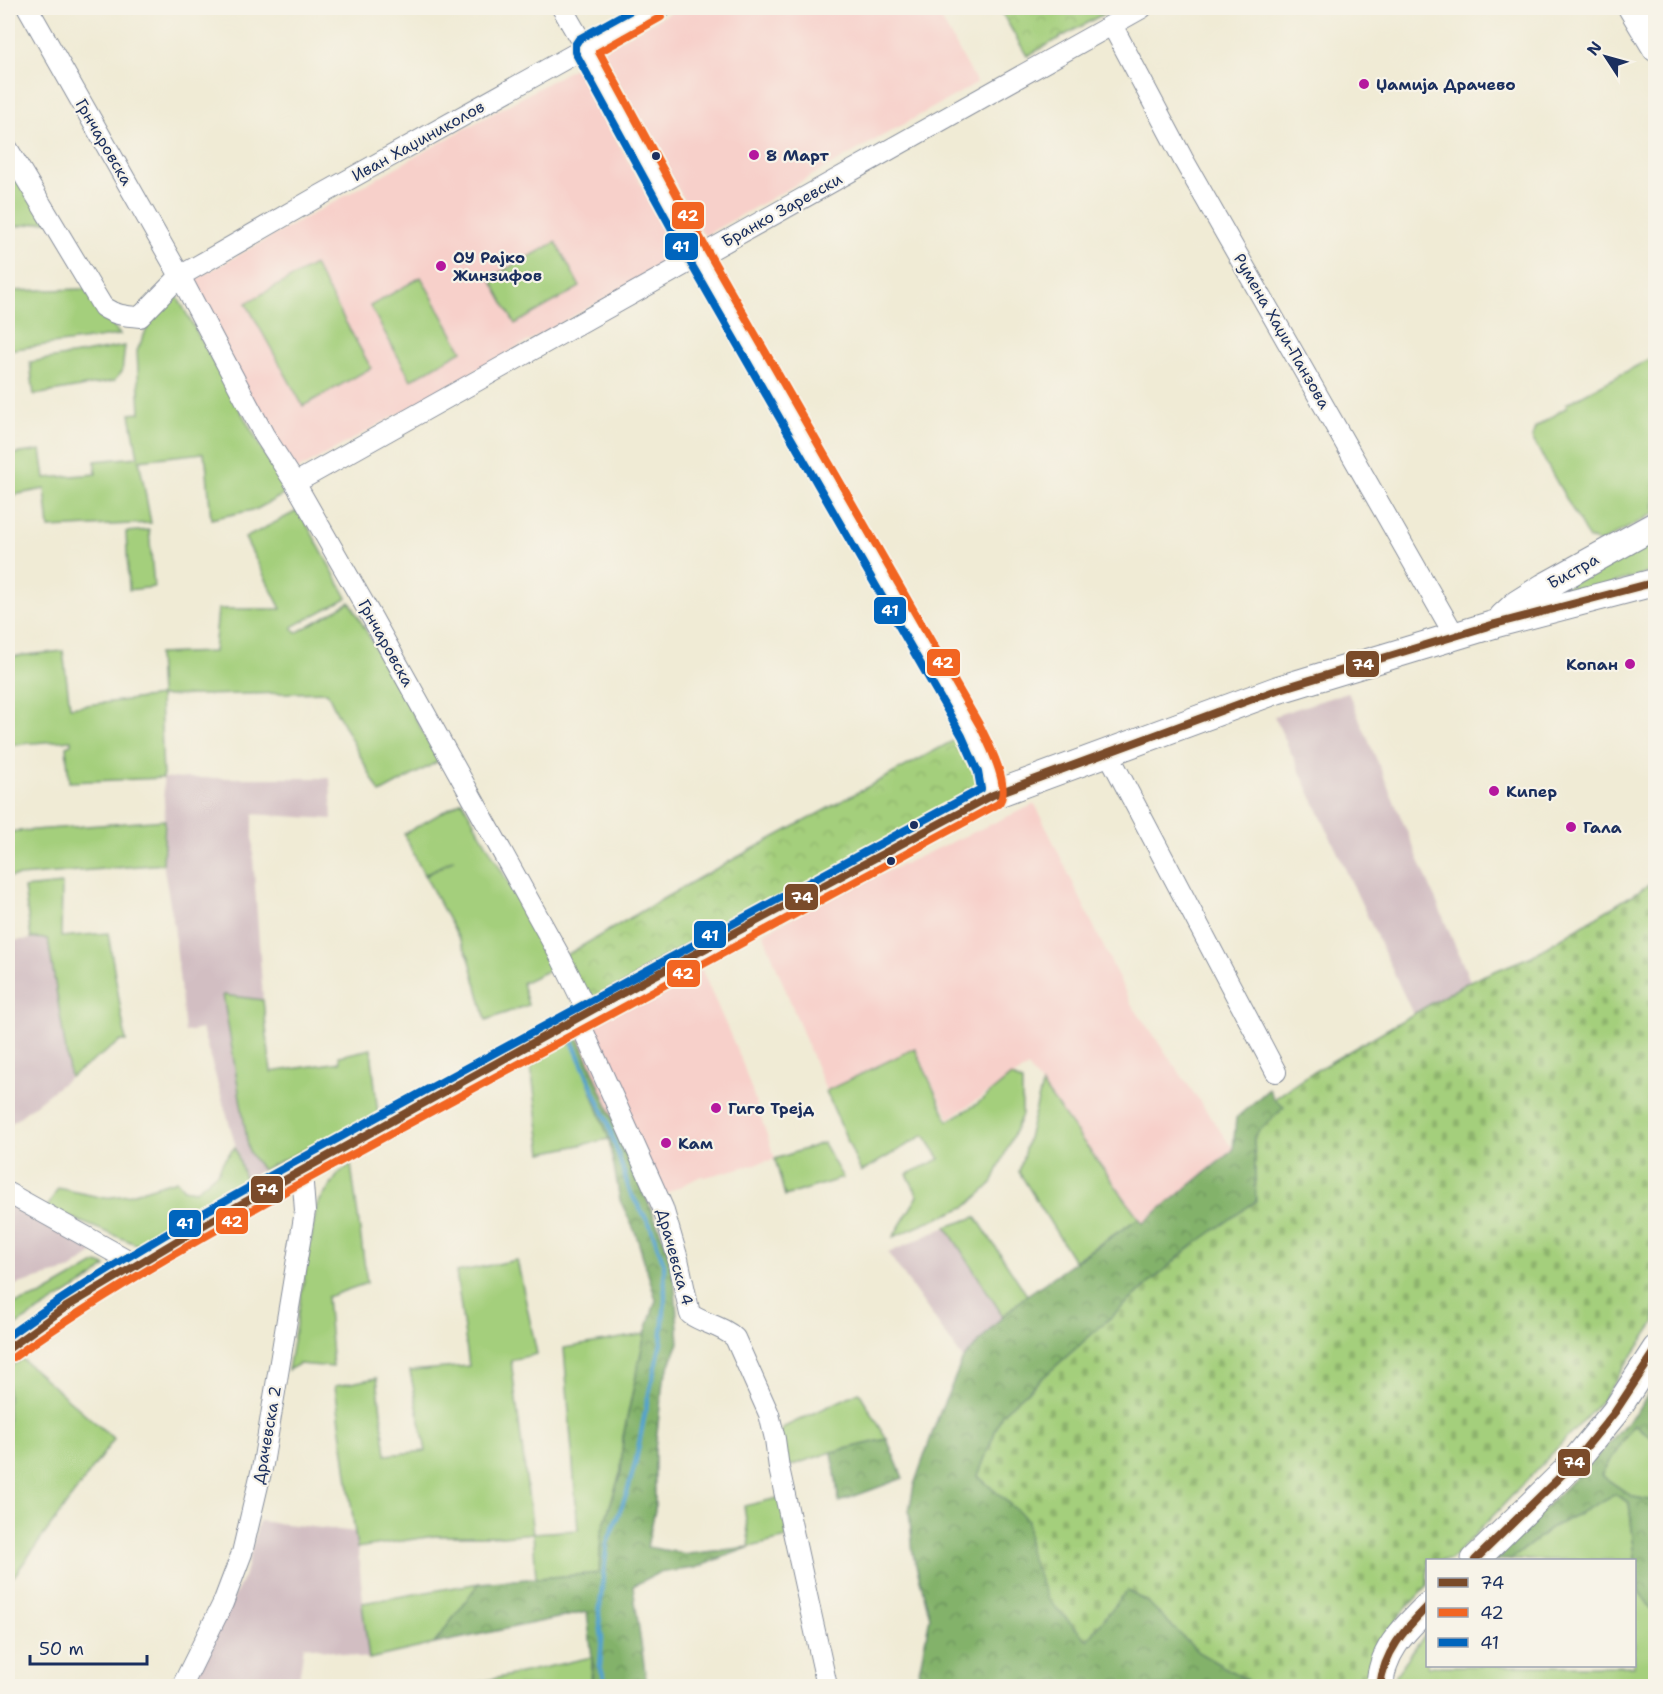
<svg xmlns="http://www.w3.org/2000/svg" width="1663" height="1694" viewBox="0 0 1663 1694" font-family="'Shantell Sans',sans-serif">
  <defs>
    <pattern id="forest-crowns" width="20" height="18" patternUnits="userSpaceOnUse" patternTransform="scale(1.5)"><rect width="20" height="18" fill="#83b26b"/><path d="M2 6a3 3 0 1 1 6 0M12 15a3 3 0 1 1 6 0" fill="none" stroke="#6a915b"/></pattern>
    <pattern id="cemetery-stones" width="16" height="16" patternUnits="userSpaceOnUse" patternTransform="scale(1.5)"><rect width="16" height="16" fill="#a4cf7b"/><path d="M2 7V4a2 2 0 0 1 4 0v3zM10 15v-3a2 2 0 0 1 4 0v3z" fill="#8db26d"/></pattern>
    <pattern id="park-crowns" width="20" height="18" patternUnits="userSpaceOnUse" patternTransform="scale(1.5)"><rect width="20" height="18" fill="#a4cf7b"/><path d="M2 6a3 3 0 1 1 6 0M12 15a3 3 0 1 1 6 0" fill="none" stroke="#8db26d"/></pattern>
  </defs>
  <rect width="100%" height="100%" fill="#f7f3e8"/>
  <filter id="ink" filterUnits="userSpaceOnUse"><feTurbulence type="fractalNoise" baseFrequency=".0167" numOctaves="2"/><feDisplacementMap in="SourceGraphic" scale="12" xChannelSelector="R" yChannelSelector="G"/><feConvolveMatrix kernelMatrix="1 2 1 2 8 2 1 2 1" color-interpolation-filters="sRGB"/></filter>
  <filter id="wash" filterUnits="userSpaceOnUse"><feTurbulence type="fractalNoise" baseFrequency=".008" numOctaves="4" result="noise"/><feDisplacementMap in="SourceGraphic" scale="24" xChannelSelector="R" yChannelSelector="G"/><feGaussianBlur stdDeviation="1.35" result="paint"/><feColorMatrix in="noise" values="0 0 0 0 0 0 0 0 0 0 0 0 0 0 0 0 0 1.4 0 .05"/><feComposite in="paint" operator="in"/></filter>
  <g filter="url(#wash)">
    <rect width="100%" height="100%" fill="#f0ebd5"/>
    <path fill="#f7d0ca" d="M678,8H935L977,83L704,236L601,51Z
      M576,67L681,256L292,473L187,284Z
      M1035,804L1130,1002L1233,1149L1143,1223L1028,1067L949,1118L915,1048L826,1091L763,933L838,894Z
      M700,966L741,1059L775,1159L705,1177L701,1176L649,1202L575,1031Z"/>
    <path fill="#d2bec2" d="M1348,692L1470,981L1413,1014L1274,716Z
      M163,778H330L332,819L253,814V858L263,1000L223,996L249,1152L262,1170L246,1182L202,1029L185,1032L174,926L163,864L165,820Z
      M48,938L70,1077L8,1126V941Z
      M8,1204L38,1222L86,1244L93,1253L71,1269L8,1287Z
      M946,1227L1003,1316L963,1359L888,1253Z
      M259,1521L356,1532L369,1659L304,1645L298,1686H266L239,1676L230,1686H189L244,1577Z"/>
    <path fill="#a4cf7b" stroke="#607f6c" stroke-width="1.5" d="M8,152L48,221L8,228Z
      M556,242L580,287L515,324L490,278Z
      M314,265L371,368L303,406L246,303Z
      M421,277L462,351L411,380L370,306Z
      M86,289L120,335L8,350V291Z
      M174,291L263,451L290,491L257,509L211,519L206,461L203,453L139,460L151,523L49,528L45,489L8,496V455L41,450L45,478L96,474L95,461L138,457L130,414L140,413L137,351L154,313Z
      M125,346L122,372L114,381L34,395L30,362Z
      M1655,356V513L1600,543L1589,539L1532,438L1535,428L1567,407L1566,404Z
      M299,510L347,598L292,627L296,633L350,602L439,761L380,793L336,711L327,692L160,696L163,778L69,782L66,746L71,744V740L8,745V657L63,651L70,707L160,696L158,654L214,652L218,609H281L245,538Z
      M149,530L154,587L129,590L126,532Z
      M1655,543V571L1530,607L1628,551Z
      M462,801L556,967L522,983L528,1005L486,1020L469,957L425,876L454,859L424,875L404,834Z
      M165,820L163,864L8,877V832Z
      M62,884L61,937L108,933L126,1041H121L70,1077L48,939L31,938L24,888Z
      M223,995L263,1000L271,1072L340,1062L339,1056L371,1049L378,1115L262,1170L249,1152Z
      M572,1037L609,1139L542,1153L531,1066Z
      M915,1048L948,1121L977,1104L1011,1076L1022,1082V1115L992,1183L967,1206L893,1237L918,1196L907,1174L940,1159L924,1135L861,1172L826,1091Z
      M1042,1085L1139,1218L1074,1261L1019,1172Z
      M823,1143L843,1178L785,1196L775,1159Z
      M235,1147L246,1182L243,1194L143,1247L47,1208L58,1188L104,1198L128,1195L176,1180L184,1189L195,1191L218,1172L224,1160Z
      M351,1165L367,1283L327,1297L333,1367L299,1364L288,1370L317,1205L339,1173Z
      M976,1217L1027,1295L1003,1316L946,1227Z
      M517,1260L537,1354L511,1360L533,1533L578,1530L564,1348L645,1334L623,1437L621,1471L601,1534L599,1574L536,1578L533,1533L502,1536H434L357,1548L335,1386L377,1378L386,1455L426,1451L410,1371L469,1366L456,1272Z
      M97,1263L106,1266L94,1277L8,1330V1306L42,1295Z
      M22,1359L114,1439L14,1576L8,1578V1368Z
      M859,1392L887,1439L832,1452L783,1468L780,1434L784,1427Z
      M1634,1424L1655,1440V1501L1633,1497L1601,1475Z
      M1614,1494L1629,1502L1639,1591L1655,1615V1686H1392L1397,1673L1427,1632L1428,1666H1634V1560H1510L1552,1528Z
      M782,1497L787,1538L750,1547L744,1506Z
      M479,1583L434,1644L369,1659L362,1603Z
      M592,1657L591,1686H462Z"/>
    <path fill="url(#forest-crowns)" stroke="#4f7064" stroke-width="1.5" d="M572,1037L580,1040L673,1262L679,1343L663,1381L655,1450V1510L647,1547L687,1554L750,1547L695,1568L658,1573L633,1586L647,1686H591L593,1667L587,1612L434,1644L479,1583L599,1573L601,1534L621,1471L623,1437L645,1334L656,1300L636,1234L620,1200L609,1139Z
      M1269,1089L1274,1099L1285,1107L1254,1137L1256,1201L1188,1249L1002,1414L978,1476L1028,1520L1029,1551L1087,1640L1126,1590L1149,1603L1198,1652L1247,1680L1246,1686H916L930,1617L913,1554L909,1511L914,1485L938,1417L963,1359L1003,1316L1027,1295L1139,1218L1143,1223L1233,1150L1236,1118Z
      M1655,1382V1440L1634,1424L1601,1475L1633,1497L1655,1501V1615L1639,1592L1629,1503L1615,1494L1552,1528L1510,1560H1492L1600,1453L1641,1406Z
      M887,1439L903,1478L839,1502L832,1452Z"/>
    <path fill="url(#cemetery-stones)" stroke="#607f6c" stroke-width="1.5" d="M1655,881V1322L1600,1403L1451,1560H1428L1427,1586L1400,1615L1366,1686H1246L1247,1680L1198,1652L1149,1603L1127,1590L1087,1640L1047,1598L1029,1551L1028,1520L978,1476L1002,1414L1188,1249L1256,1201L1254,1136L1284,1107L1274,1099L1310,1074L1470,981L1532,956Z"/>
    <path fill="url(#park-crowns)" stroke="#607f6c" stroke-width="1.5" d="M999,8H1114L1027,56Z
      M971,731L993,795L588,1013L561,958L699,878Z"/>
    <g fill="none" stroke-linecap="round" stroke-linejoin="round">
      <path stroke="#52a3cd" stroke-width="4.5" d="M571,1039L608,1123L630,1192L650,1225L664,1264L665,1300L661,1343L647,1402L636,1460L627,1493L607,1543L599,1615L602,1638L600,1666L607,1686"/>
    </g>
  </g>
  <g filter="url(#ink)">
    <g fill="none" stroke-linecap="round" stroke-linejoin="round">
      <g stroke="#868d9a" stroke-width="22">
        <path id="street" d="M28,8L180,276L264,435L295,483L370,614L561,958L588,1013
          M1112,25L1183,159L1455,636
          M8,149L103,307C115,315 125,316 140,317L180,276L312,200L585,48L562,8
          M295,483L1142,8
          M1108,753L1276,1072
          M578,1019L663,1208L678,1259L690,1314C704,1324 723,1326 735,1338L769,1414L775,1439L779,1468L827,1686
          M8,1193L137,1265
          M182,1686L223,1603L242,1553L263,1464L305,1211L302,1171"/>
      </g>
      <g stroke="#868d9a" stroke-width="29">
        <path id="secondary" d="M656,8L585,48L699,257L971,731L988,769L993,795
          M1632,8L1656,48
          M1503,617L1517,604L1544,587L1656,525
          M8,1349L63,1309L207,1223L650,978L993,795L1277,690L1495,624L1656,582
          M1475,1560L1570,1467L1615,1412L1656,1349
          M1380,1686C1381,1651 1404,1630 1428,1606"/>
      </g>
      <use href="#street" stroke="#fff" stroke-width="20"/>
      <use href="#secondary" stroke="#fff" stroke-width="27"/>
      <g stroke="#f7f3e8" stroke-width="12">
        <path id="bus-1" d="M8,1349L63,1309L207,1223L650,978L993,795L1277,690L1495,624L1656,582
          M1475,1560L1570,1467L1615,1412L1656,1350
          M1380,1686C1384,1652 1404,1630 1428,1606"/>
      </g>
      <g stroke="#f7f3e8" stroke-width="12">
        <path id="bus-2" d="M14,1357C135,1270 269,1201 399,1129C598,1019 798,911 998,804C1013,790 988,742 980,726L708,252L599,52L661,17"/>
      </g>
      <g stroke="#f7f3e8" stroke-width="12">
        <path id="bus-3" d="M8,1336C125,1251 257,1184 384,1113C582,1004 781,896 981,789L978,772L962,736L690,262L575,52V45L579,39L635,8"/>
      </g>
      <use href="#bus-1" stroke="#7a4b2a" stroke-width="8"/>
      <use href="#bus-2" stroke="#f26522" stroke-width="8"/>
      <use href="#bus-3" stroke="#0065bd" stroke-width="8"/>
    </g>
  </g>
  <g fill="#b5179e" stroke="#f7f3e8" stroke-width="2">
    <circle cx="1364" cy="84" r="6"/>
    <circle cx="754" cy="155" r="6"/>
    <circle cx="441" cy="266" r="6"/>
    <circle cx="1630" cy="664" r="6"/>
    <circle cx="1494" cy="791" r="6"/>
    <circle cx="1571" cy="827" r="6"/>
    <circle cx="716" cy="1108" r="6"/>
    <circle cx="666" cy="1143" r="6"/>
  </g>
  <g fill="#1b2f5e" stroke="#f7f3e8" stroke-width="2">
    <circle cx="656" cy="156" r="5"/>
    <circle cx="914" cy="825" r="5"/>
    <circle cx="891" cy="861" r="5"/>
  </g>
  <g text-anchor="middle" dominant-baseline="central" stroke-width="4.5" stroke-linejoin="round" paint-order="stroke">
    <g font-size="16" font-weight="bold" fill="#1b2f5e" stroke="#f7f3e8" text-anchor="start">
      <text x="1376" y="84">Џамија Драчево</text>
      <text x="766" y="155">8 Март</text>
      <text x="453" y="257">ОУ Рајко<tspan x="453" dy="18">Жинзифов</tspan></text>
      <text x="1618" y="664" text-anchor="end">Копан</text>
      <text x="1506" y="791">Кипер</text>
      <text x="1583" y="827">Гала</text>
      <text x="728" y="1108">Гиго Трејд</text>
      <text x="678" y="1143">Кам</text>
    </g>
    <g font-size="16" fill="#1b2f5e" stroke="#f7f3e8">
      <text transform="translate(418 141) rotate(-29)">Иван Хаџиниколов</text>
      <text transform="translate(104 142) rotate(60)">Грнчаровска</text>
      <text transform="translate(782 210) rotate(-29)">Бранко Заревски</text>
      <text transform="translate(1282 331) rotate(60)">Румена Хаџи-Панзова</text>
      <text transform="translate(1573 571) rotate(-29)">Бистра</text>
      <text transform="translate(386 643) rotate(61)">Грнчаровска</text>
      <text transform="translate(675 1257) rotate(75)">Драчевска 4</text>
      <text transform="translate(267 1435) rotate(-80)">Драчевска 2</text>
    </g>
  </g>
  <g stroke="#f7f3e8" stroke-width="2">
    <rect x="671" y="201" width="34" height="29" rx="6" fill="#f26522"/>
    <rect x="664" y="232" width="35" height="29" rx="6" fill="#0065bd"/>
    <rect x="873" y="596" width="34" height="29" rx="6" fill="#0065bd"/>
    <rect x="926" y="648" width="35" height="29" rx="6" fill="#f26522"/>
    <rect x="1345" y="650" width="35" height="28" rx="6" fill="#7a4b2a"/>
    <rect x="784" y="883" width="35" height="28" rx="6" fill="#7a4b2a"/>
    <rect x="693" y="920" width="34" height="29" rx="6" fill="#0065bd"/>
    <rect x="666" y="959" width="35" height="29" rx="6" fill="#f26522"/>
    <rect x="250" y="1175" width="34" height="29" rx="6" fill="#7a4b2a"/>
    <rect x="215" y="1207" width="34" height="28" rx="6" fill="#f26522"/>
    <rect x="168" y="1209" width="34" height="29" rx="6" fill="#0065bd"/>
    <rect x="1557" y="1448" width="34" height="29" rx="6" fill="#7a4b2a"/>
  </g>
  <g font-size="16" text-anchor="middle" font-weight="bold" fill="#fff">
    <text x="688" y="221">42</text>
    <text x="681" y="252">41</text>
    <text x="890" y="616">41</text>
    <text x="943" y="668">42</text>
    <text x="1363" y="670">74</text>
    <text x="802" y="903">74</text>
    <text x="710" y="941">41</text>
    <text x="683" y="979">42</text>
    <text x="267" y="1195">74</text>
    <text x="232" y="1227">42</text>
    <text x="185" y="1229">41</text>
    <text x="1574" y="1468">74</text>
  </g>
  <rect width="1663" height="1694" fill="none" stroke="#f7f3e8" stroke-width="30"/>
  <rect x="1426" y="1559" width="210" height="108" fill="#f7f3e8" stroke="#9fa5b1" stroke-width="1.5"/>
  <rect x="1438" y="1578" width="30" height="9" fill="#7a4b2a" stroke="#9fa5b1" stroke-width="1.5"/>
  <text x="1480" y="1589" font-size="18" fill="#1b2f5e">74</text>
  <rect x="1438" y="1608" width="30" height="9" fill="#f26522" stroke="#9fa5b1" stroke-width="1.5"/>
  <text x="1480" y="1619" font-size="18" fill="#1b2f5e">42</text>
  <rect x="1438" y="1638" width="30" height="9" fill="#0065bd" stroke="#9fa5b1" stroke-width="1.5"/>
  <text x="1480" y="1649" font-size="18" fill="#1b2f5e">41</text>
  <g transform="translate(1606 57) rotate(306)" stroke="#f7f3e8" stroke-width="4.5" paint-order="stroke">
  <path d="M0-4.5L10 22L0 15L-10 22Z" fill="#1b2f5e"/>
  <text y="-9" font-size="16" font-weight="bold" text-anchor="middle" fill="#1b2f5e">N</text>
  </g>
  <path d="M30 1655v9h117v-9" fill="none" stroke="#1b2f5e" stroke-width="3"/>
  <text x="39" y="1655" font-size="18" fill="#1b2f5e" stroke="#f7f3e8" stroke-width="4.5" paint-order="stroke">50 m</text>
</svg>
